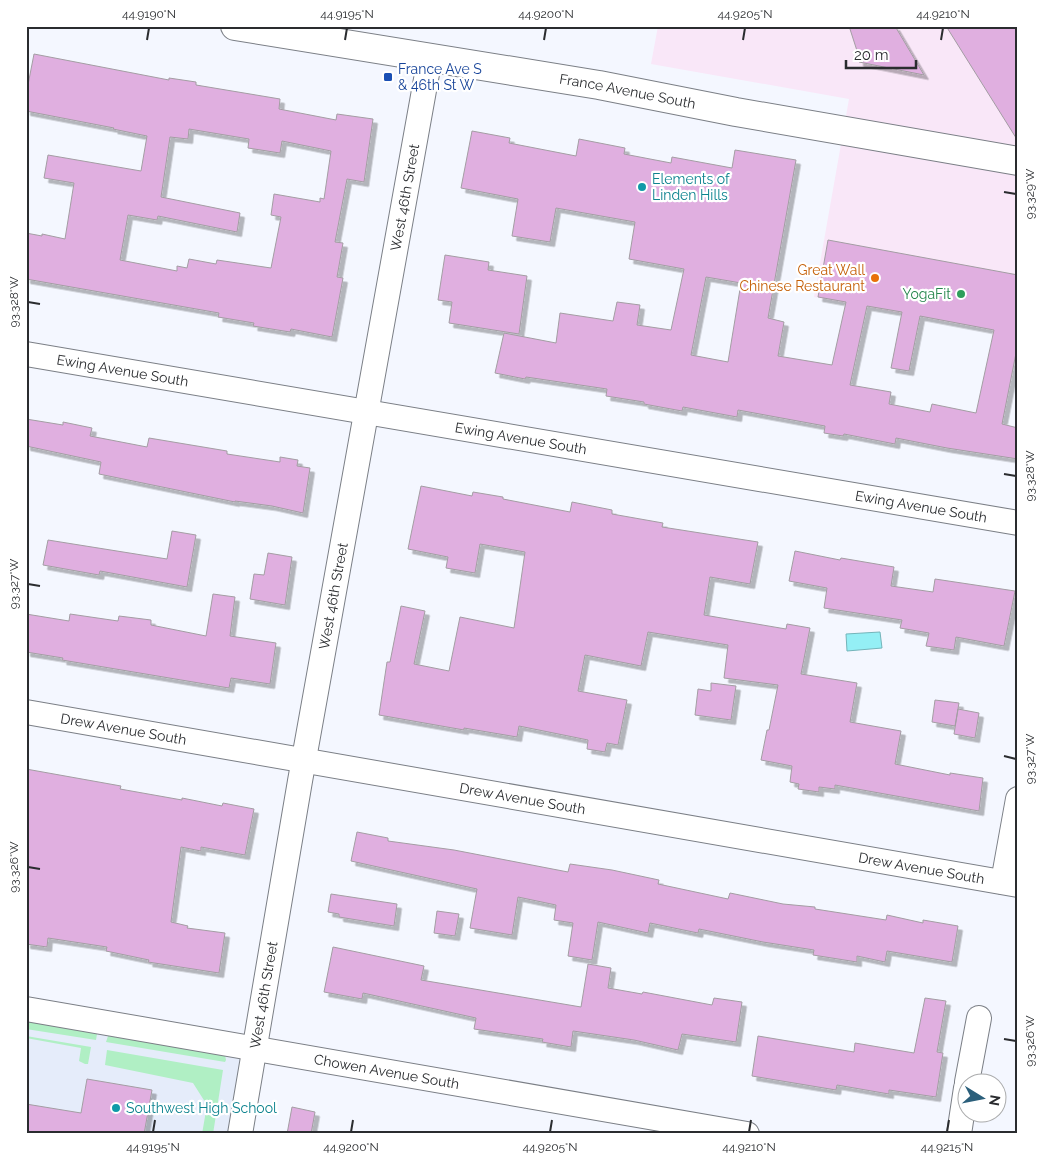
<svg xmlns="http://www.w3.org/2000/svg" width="1044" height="1160" viewBox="0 0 1044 1160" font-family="Raleway,sans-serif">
  <defs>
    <filter id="shadow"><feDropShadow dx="4.5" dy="4.5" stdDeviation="0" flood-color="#0004"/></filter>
  </defs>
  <rect width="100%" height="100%" fill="#f4f7ff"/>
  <path fill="#f9e7f8" d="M658,26H1018V335L814,297L849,99L651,64Z"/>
  <path fill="#e5ecfa" d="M26,1018L246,1055L232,1134H26Z"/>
  <path fill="#b0efc4" d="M26,1021L97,1034L96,1040L26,1029Z
    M26,1036L91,1047L88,1064H85L79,1061L81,1048L26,1038Z
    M108,1036L225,1055L226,1060L225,1062L106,1042Z
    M107,1050L223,1070L213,1134H202L207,1105L193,1083L105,1065Z"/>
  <path fill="#94eff5" stroke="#74b4ba" d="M880,632L882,648L847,651L846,634Z"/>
  <path fill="#e0afe0" stroke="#a39da3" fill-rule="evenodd" filter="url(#shadow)" d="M849,26H895L924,75L859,62V57Z
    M946,26H1018V141Z
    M34,54L169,80V78L196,82V85L280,99L279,109L336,120L337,114L373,119L364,182L347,179L335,242L343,243L337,277L343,278L332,337L291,329L290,332L253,326L254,323L218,317L219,313L26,279V233L42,236V234L65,239L74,183L44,178L48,155L141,171L147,136L113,129L114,128L26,111V95ZM189,129L249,139L248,148L280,153L282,141L331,151L324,199L320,198V202L274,194L271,215L281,217L271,268L217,260L216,264L189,259L187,268L177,266V271L120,260L128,215L157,220L158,216L237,232L240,213L161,197L170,137L188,139Z
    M472,131L510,138L509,143L576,156L579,139L625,148L624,154L671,163L672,157L732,168L735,150L796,160L768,318L784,322L778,356L832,365L846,302L818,297L828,240L1018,275V343L1002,424L1018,428V459L947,448L896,438L895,444L844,434L843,436L824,433L825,426L738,410L737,417L683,407L682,411L644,404V402L606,396L607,389L526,377L525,379L495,373L504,333L556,343L560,313L613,321L617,302L640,305L637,325L671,330L684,269L629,259L635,222L556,208L550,242L512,236L518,199L461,188ZM706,277L741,283L728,362L691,355ZM867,306L902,312L891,368L909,371L920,316L994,330L976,413L932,404L930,412L889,404L891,392L850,385Z
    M445,255L489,262L488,270L527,276L519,334L449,323L452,302L438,300Z
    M26,419L63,425V422L92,428L90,436L147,447L149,438L227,451V454L280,462V457L298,460L297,466L310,468L303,513L272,506L235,501V502L99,474L101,462L26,446Z
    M421,486L472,496L473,492L503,497V499L570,512L572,502L612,510V514L663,523L662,527L758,542L750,584L710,577L704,615L786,629L787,624L810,628L801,674L857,683L850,722L901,731L895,764L950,775V773L983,778L979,811L835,785V789L819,787V792L798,789L799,784L790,782L792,766L761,760L767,730H769L778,685L724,678L728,645L648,632L641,666L585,655L578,691L627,700L618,745L607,743L605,752L587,749L588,740L519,726L517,737L464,728V730L379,715L387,662H390L401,606L425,611L414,664L449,671L460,617L514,628L525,552L480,544L475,573L446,568L448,557L408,549Z
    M172,531L196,535L187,587L100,571L99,575L43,565L48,540L167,559Z
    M795,551L840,560L841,558L894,567L891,586L933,592L935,579L1015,591L1004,646L956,637L954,650L926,646L929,633L900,628L902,620L824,608L827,588L789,581Z
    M268,553L292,557L285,605L250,599L254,574L264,575Z
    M213,594L235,597L230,636L276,643L270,684L231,678L229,688L62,660L63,658L26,652V614L69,621L70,614L118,621L119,616L151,620V625L206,636Z
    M711,683L736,686L731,720L695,715L698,689L711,691Z
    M935,700L959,703L955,726L932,722Z
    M958,709L979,713L975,738L954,734Z
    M26,769L121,786L120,789L182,800V798L222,806L223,803L254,809L245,855L201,847V851L181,847L171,922L188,926L187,928L225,933L219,973L148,962L149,960L106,951L107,947L48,938L47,947L26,944Z
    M357,832L388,838V841L454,850L568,872L570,864L612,870L659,880L658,884L728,899L730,893L783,904L815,907V909L886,920L887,915L923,923V920L958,926L952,962L887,951L885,962L857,956V962L813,955L814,950L763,942L699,929L698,933L650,923L648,933L598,922L592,960L568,956L573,923L554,920L556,905L518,897L512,935L470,928L477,889L351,861Z
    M331,894L397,904L394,926L339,917V914L328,912Z
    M437,911L459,914L455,936L434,933Z
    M333,947L424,966L421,980L581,1007L588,964L611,968L608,988L642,994L643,992L712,1005L714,998L742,1002L736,1042L682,1034L678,1050L634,1040L573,1031L571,1047L542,1042L543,1039L474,1029L476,1018L363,993L362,999L324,992Z
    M925,998L946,1001L937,1052L943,1053L936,1097L889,1090V1094L837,1085L836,1090L752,1076L758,1036L854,1052L855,1043L914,1053Z
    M87,1079L152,1090L144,1134H26V1104L81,1113Z
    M292,1107L315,1112L311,1134H287Z"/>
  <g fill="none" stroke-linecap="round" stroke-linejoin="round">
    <g stroke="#7b7f86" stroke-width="26">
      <g id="street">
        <path id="s1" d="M26,354L1018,523"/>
        <path id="s2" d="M26,712L1018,885"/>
        <path d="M1003,882L1018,799"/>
        <path id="s3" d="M26,1009L747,1134"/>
        <path d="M967,1082L979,1018"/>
        <path id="s4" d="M240,1134L300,781L430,57"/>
        <path d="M959,1134L966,1088"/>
      </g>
    </g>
    <g stroke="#7b7f86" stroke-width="30">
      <g id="secondary">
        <path id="s5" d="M235,26L599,85L736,112L1018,161"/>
      </g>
    </g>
    <use href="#street" stroke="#fff" stroke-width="24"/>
    <use href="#secondary" stroke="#fff" stroke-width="28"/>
  </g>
  <path fill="none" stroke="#2a2c2f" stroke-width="2" d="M147,40L149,28M345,40L347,28M544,40L546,28M743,40L745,28M941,40L943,28M1004,192L1016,194M28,302L40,304M1004,474L1016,476M28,584L40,586M1004,756L1016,759M28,867L40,869M1004,1039L1016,1041M153,1132L155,1120M351,1132L353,1120M550,1132L552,1120M749,1132L751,1120M947,1132L949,1120"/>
  <rect fill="#1a4fb4" stroke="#fff" stroke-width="2" x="383" y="72" width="10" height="10" rx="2.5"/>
  <g fill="#0f9aa8" stroke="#fff" stroke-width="2">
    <circle cx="642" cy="187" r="5"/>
    <circle cx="116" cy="1108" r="5"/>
  </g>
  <circle fill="#e8710a" stroke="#fff" stroke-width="2" cx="875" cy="278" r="5"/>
  <circle fill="#2e9e5b" stroke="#fff" stroke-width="2" cx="961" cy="294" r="5"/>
  <g text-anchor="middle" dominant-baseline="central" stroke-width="4.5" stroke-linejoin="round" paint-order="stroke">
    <g font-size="14" fill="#164399" stroke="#fff" text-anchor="start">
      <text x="398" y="69">France Ave S<tspan x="398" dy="16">&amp; 46th St W</tspan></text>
    </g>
    <g font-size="14" fill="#2a2c2f" stroke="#fff">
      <text stroke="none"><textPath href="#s5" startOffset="398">France Avenue South</textPath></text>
      <text stroke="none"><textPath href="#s4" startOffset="951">West 46th Street</textPath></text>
      <text stroke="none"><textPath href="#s1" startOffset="98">Ewing Avenue South</textPath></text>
      <text stroke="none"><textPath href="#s1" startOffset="502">Ewing Avenue South</textPath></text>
      <text stroke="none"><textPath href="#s1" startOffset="908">Ewing Avenue South</textPath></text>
      <text stroke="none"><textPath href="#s4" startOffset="546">West 46th Street</textPath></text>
      <text stroke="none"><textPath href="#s2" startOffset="99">Drew Avenue South</textPath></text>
      <text stroke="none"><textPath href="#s2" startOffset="504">Drew Avenue South</textPath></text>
      <text stroke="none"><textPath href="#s2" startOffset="909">Drew Avenue South</textPath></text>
      <text stroke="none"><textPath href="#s4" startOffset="141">West 46th Street</textPath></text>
      <text stroke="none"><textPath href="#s3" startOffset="366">Chowen Avenue South</textPath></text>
    </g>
    <g font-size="14" fill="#0d838f" stroke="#fff" text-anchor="start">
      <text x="652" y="179">Elements of<tspan x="652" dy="16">Linden Hills</tspan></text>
      <text x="126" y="1108">Southwest High School</text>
    </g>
    <g font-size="14" fill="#c56008" stroke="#fff" text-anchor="end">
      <text x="865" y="270">Great Wall<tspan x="865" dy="16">Chinese Restaurant</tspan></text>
    </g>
    <g font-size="14" fill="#27864d" stroke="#fff" text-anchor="end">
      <text x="951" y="294">YogaFit</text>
    </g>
  </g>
  <rect width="1044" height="1160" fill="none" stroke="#ffffff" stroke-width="55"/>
  <g transform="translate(982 1098) rotate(100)"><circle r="24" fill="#ffffff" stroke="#aaabac"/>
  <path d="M0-4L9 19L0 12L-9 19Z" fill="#2b5f7b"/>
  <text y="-8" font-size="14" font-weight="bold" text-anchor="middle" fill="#2a2c2f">N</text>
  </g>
  <path d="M846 60v8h70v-8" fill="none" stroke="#2a2c2f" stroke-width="2.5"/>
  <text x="854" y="60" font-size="15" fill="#2a2c2f" stroke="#ffffff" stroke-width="4" paint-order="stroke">20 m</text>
  <rect x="28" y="28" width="988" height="1104" fill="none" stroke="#2a2c2f" stroke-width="2"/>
  <g font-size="12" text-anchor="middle" fill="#2a2c2f">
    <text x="149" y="18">44.9190°N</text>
    <text x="347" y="18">44.9195°N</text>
    <text x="546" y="18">44.9200°N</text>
    <text x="745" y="18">44.9205°N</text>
    <text x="943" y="18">44.9210°N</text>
    <text transform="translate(1030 194) rotate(-90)" y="4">93.329°W</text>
    <text transform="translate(14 302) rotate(-90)" y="4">93.328°W</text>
    <text transform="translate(1030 476) rotate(-90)" y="4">93.328°W</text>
    <text transform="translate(14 584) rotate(-90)" y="4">93.327°W</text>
    <text transform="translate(1030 759) rotate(-90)" y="4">93.327°W</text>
    <text transform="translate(14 867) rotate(-90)" y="4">93.326°W</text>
    <text transform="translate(1030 1041) rotate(-90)" y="4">93.326°W</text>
    <text x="153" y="1151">44.9195°N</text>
    <text x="351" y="1151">44.9200°N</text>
    <text x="550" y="1151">44.9205°N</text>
    <text x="749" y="1151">44.9210°N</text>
    <text x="947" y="1151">44.9215°N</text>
  </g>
</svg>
